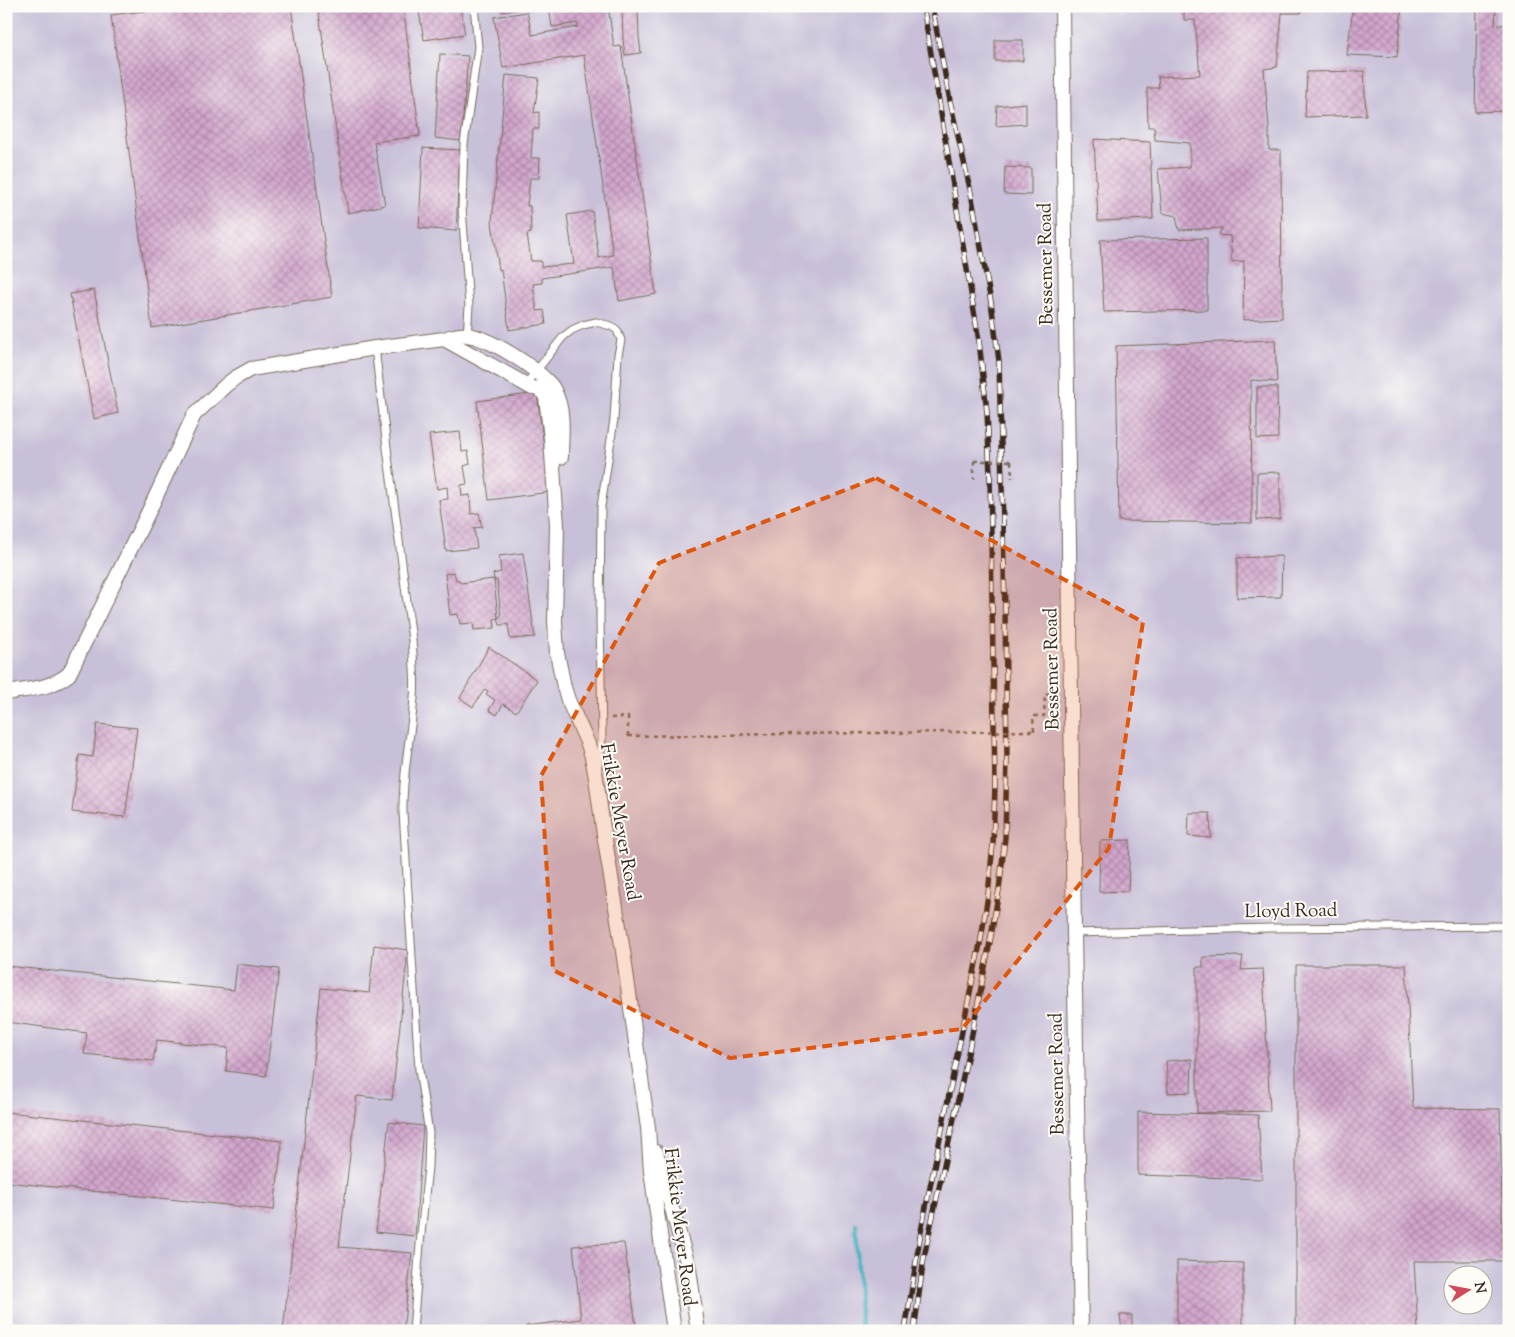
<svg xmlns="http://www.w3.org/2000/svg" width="1515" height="1337" viewBox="0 0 1515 1337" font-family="'Sorts Mill Goudy',serif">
  <defs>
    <pattern id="building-cross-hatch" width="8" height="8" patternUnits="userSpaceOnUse" patternTransform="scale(1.25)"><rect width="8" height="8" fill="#d2a6cd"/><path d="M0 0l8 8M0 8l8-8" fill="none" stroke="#ac87a6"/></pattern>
  </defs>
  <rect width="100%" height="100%" fill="#fdfcf7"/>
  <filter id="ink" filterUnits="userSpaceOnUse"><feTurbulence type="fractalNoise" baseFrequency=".02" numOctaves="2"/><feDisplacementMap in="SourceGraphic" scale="10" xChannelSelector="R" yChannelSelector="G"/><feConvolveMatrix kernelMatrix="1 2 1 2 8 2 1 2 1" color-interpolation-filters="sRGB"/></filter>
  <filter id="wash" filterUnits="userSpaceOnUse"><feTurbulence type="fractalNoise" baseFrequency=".0096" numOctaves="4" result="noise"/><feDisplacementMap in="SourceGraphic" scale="20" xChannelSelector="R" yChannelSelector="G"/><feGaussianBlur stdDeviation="1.12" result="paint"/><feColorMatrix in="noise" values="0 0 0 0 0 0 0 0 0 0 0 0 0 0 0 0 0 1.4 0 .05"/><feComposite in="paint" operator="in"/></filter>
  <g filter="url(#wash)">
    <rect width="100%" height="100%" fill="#ede8cc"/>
    <path fill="#c8bfd8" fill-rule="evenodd" d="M6,6H1509V1331H6ZM1452,1274H1482V1304H1452Z"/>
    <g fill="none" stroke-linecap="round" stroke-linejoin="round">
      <path stroke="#46b5bf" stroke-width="4.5" d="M856,1224L861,1331"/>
    </g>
    <g id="blocks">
      <path fill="url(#building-cross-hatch)" d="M187,6H291L332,297L152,328L111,15Z
        M318,6H403L420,136L374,142L385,205L348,213Z
        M418,6H460L465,34L424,40Z
        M501,6H527L528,7L502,12Z
        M549,6H608L614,47L621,46L656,294L619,301L614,267L542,278V283L533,284L537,311L544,310L546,324L509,330L501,269L499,270L492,222L506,75L539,78L534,113L539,112V129H533L531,158H540L539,178H530L527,206H530L531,233L527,234L531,261H541V267L574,264L567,215L592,211L599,258L613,255L584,55L503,68L494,17L527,12L532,35L578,27L577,23L552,27Z
        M622,6H638L639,37L641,53L625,55L623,40Z
        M1184,6H1301V13H1282L1277,67L1264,69L1269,127V150H1281L1282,318L1243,320L1244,261L1232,262L1230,236L1219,235L1222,228L1179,230L1176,216L1162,213L1158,169L1190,167V143L1155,140L1154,127H1148L1147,88H1159L1158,77L1200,75L1195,20H1184Z
        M1353,6H1402L1397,57L1347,55Z
        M1477,6H1496L1495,26L1506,24L1508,111L1475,112Z
        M995,40H1023V61H995Z
        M440,54L468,56L461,141L435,138Z
        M1364,71L1366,115L1305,117L1307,72Z
        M1026,103V124L996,126L997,106Z
        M1094,139L1150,142L1153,219L1098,221Z
        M423,148L460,150L456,231L419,228Z
        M1005,167L1031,168V195L1004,194Z
        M1207,238V310L1104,312L1100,240Z
        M94,290L118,413L94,419L70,294Z
        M1275,340L1277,382L1251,380L1252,523L1119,521L1116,346Z
        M1257,387H1277L1278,438L1257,439Z
        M537,393L550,492L489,500L477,401Z
        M460,432L462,452L468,451L470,464L464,466L467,484L461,485L462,496L470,495L471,514L479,513L482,527L474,528L477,548L446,551L439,500L448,499L447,487L437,489L429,435Z
        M1280,472V519L1257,520V473Z
        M523,553L535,637L510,639L508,624L500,625L498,618L501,616L497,580H494V579L498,618L494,619L495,628L474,630L473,623L460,624L458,614L450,615L445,574L454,572L456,580H459L460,583L494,579L493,574L501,572L499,556Z
        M1282,556L1281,597L1237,598V558Z
        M489,647L537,680L516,712L503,704L497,715L489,710L495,700L486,694L488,691L485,689L473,707L460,698Z
        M97,724L137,728L125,817L72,812L79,755L93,757Z
        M1189,813H1210L1211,838L1188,836Z
        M1130,840L1128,891L1099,892L1100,841Z
        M374,945L408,950L392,1100L357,1096L339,1247L412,1253L403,1331H283L321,988L369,993Z
        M1243,956L1241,970L1263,969L1270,1111L1197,1113V967H1203V957Z
        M237,964L279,969L266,1076L226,1071L228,1048L157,1040L153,1061L84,1054L87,1033L6,1022V966L234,990Z
        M1296,965H1406L1413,1108L1500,1109L1503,1261H1414L1418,1331H1296Z
        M1192,1059L1191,1092L1168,1093L1166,1061Z
        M6,1112L282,1141L274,1210L6,1182Z
        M1138,1112L1258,1115L1262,1179L1138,1175Z
        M389,1122L423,1126L415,1236L376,1232Z
        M624,1243L637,1331H526V1326L581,1319L573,1246Z
        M1177,1261L1243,1263V1331H1177Z
        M1120,1315H1132V1331H1122Z"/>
    </g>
  </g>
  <g filter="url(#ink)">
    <use href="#blocks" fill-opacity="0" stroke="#796c5b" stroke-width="1"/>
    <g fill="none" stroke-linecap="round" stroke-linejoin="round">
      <g stroke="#796c5b" stroke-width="9">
        <path id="lane" d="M467,337L469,306L462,207L464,144L478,47L474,6
          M375,348L388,456L412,640C413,659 416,679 414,698C411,736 402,774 403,812L419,1070L429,1133L428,1167L420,1244L413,1331
          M526,384L563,337L572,330L583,325L596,322L611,326L617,330L621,340L618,355L614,419L601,507L600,618L602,741L598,766
          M1074,933L1271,928L1509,926"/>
      </g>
      <g stroke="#796c5b" stroke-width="16">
        <path id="street" d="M1062,6L1074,933L1081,1331
          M444,339L532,388C539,388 544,392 546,398L551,439L557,525L555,621L557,653L564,687L568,700L588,744L592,757L596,778L603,828L623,951L648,1128L651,1171L674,1331
          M6,693C28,689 51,689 69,674L148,513L194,415L226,385L235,378L251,369L375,348L444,339C452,336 459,334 467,335C490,338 533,366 549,383C553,387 556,394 558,400C564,417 561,439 561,457
          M656,1152L689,1269L698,1331"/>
      </g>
      <path stroke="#796c5b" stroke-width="2.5" stroke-dasharray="4 4" stroke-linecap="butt" d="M974,461V479
        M1011,461L1012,478
        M611,718L628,717V736
        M1034,731L1033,716H1044L1045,695L1051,693L1055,683H1056"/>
      <use href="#lane" stroke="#fff" stroke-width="7"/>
      <use href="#street" stroke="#fff" stroke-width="14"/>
      <g stroke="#3b2a1e" stroke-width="5.5">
        <path id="rail" d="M905,1331L921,1231L981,939L988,895L993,844L995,786L990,474L987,412L979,341L923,6
          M914,1331L924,1257L969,1049L990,942L999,890L1005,838L1007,758L1005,609L999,361L991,302L984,264L971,193L950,101L932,6"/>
      </g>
      <use href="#rail" stroke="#fdfcf7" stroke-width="4" stroke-dasharray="11" stroke-linecap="butt"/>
      <path stroke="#796c5b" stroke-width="2.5" stroke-dasharray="4 4" stroke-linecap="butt" d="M974,461H1011
        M628,736L1034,731"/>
    </g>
  </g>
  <path fill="#df570d" fill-opacity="0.2" stroke="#df570d" stroke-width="4" stroke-dasharray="10 6" stroke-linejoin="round" d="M876,478L1143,622L1109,848L962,1029L730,1058L553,970L541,776L659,563Z"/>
  <g text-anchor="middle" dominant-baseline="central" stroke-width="4" stroke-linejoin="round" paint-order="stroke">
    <g font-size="19" fill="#3b2a1e" stroke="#fdfcf7">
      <text transform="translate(1047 264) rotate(-91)">Bessemer Road</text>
      <text transform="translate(1053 669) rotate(-91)">Bessemer Road</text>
      <text transform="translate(619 822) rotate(80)">Frikkie Meyer Road</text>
      <text transform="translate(1291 912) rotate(-1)">Lloyd Road</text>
      <text transform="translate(1058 1074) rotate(-91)">Bessemer Road</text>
      <text transform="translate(679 1227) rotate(83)">Frikkie Meyer Road</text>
    </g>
  </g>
  <rect width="1515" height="1337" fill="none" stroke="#fdfcf7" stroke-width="25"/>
  <g transform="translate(1468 1290) rotate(79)"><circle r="24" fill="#fdfcf7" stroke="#afa8a0"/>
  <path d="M0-4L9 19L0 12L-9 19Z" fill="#d1495b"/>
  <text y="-8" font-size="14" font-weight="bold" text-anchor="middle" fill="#3b2a1e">N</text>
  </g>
</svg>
